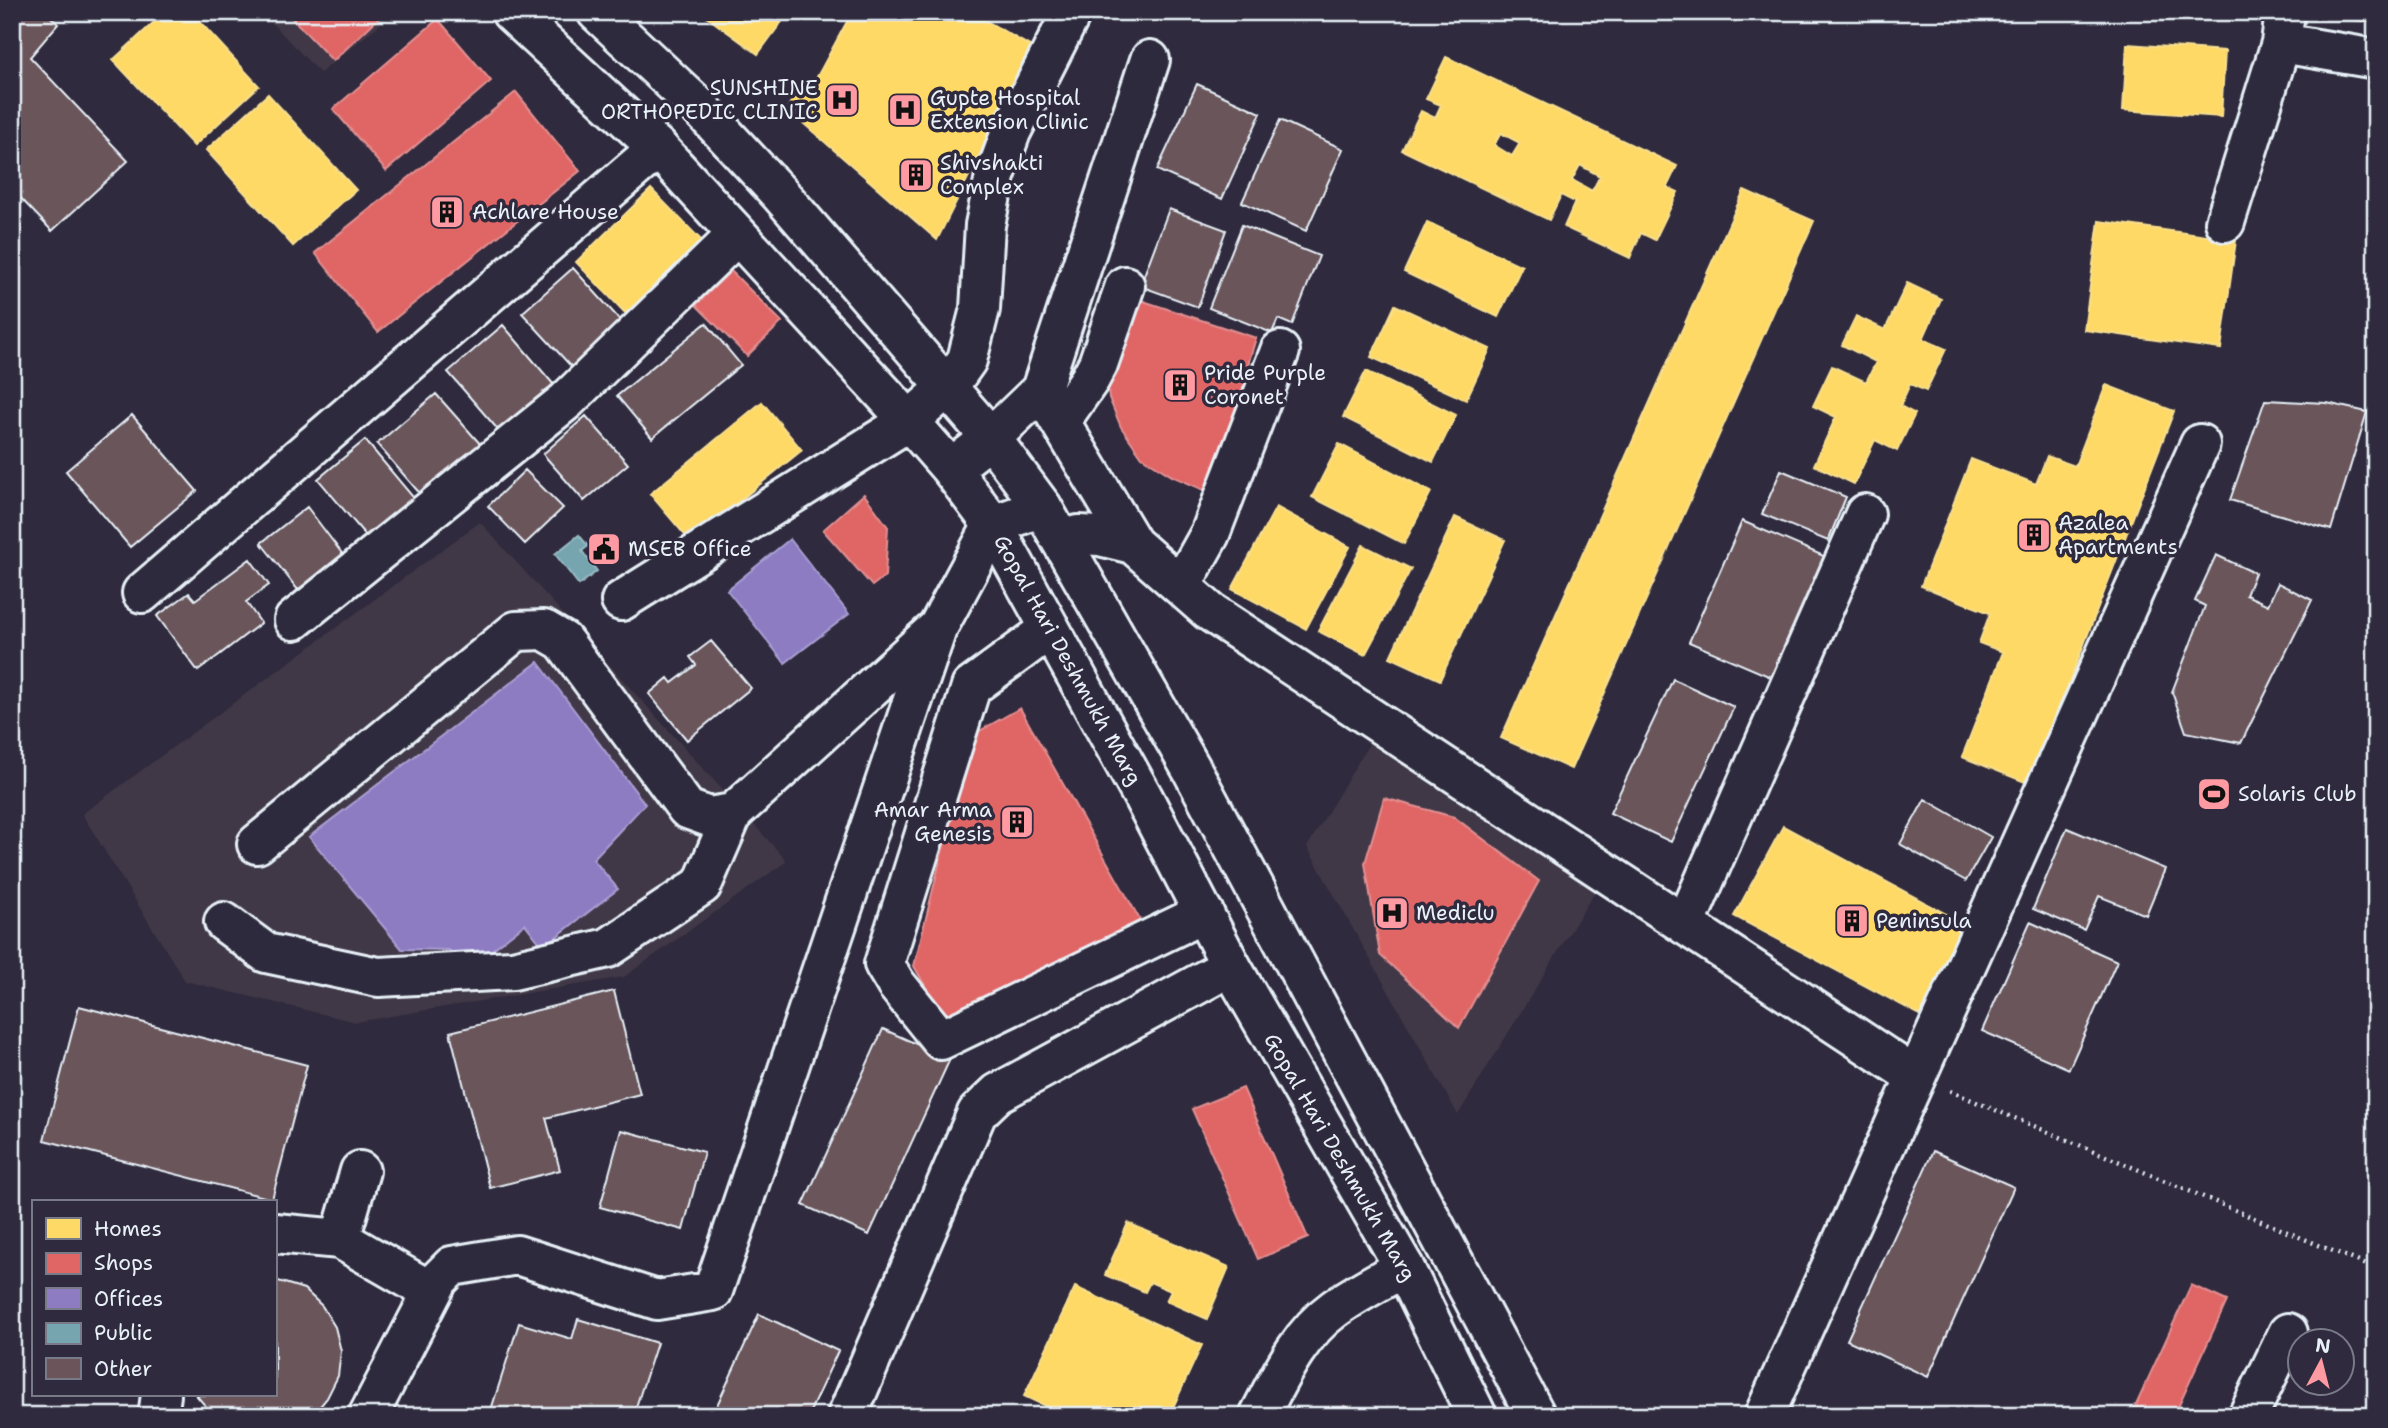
<svg xmlns="http://www.w3.org/2000/svg" width="2388" height="1428" viewBox="0 0 2388 1428" font-family="'Shantell Sans',sans-serif">
  <rect width="100%" height="100%" fill="#2f2a3d"/>
  <filter id="ink" filterUnits="userSpaceOnUse"><feTurbulence type="fractalNoise" baseFrequency=".0143" numOctaves="2"/><feDisplacementMap in="SourceGraphic" scale="14" xChannelSelector="R" yChannelSelector="G"/><feConvolveMatrix kernelMatrix="1 2 1 2 8 2 1 2 1" color-interpolation-filters="sRGB"/></filter>
  <g filter="url(#ink)">
    <path fill="#413746" d="M261,12H395L320,73Z
      M480,522L787,861L624,977L356,1022L185,981L82,814Z
      M1373,737L1597,888L1458,1115L1307,847Z"/>
    <path fill="#ffd966" stroke="#f8e092" stroke-width="2" fill-rule="evenodd" d="M165,12H191L259,86L194,146L113,60Z
      M700,12H789L758,54Z
      M844,12H971L1033,48L937,240L787,109L802,81L812,86L850,16Z
      M2303,12H2376V22L2303,15Z
      M2127,44L2225,51L2221,117L2123,110Z
      M1446,57L1677,166L1667,187L1678,192L1655,240L1641,233L1630,258L1564,227L1575,202L1561,195L1549,220L1402,150L1421,111L1435,118L1441,105L1426,99ZM1501,133L1520,143L1512,156L1494,145ZM1580,165L1600,176L1592,191L1572,180Z
      M268,94L356,190L293,246L206,150Z
      M651,189L707,246L632,320L576,262Z
      M1744,190L1814,221L1571,769L1501,738Z
      M2099,221L2236,240L2221,349L2084,330Z
      M1427,222L1522,266L1498,317L1404,272Z
      M1907,283L1941,299L1923,339L1946,349L1926,391L1910,384L1900,406L1915,414L1897,451L1875,440L1854,484L1814,465L1836,417L1813,406L1832,366L1866,382L1876,362L1842,345L1856,316L1885,330Z
      M1395,305L1490,349L1466,400L1371,357Z
      M1366,371L1456,415L1433,462L1343,417Z
      M2106,385L2174,411L2030,784L1962,757L2003,652L1979,643L1990,613L1921,586L1971,459L2036,484L2047,456L2075,466Z
      M762,402L802,450L690,541L650,494Z
      M1339,444L1431,492L1404,544L1312,497Z
      M1276,507L1350,547L1306,629L1232,589Z
      M1455,517L1505,540L1440,680L1390,657Z
      M1363,545L1411,569L1365,655L1318,631Z
      M1783,826L1970,927L1922,1016L1734,916Z
      M1128,1223L1229,1267L1207,1319L1166,1301L1171,1291L1150,1282L1145,1292L1105,1275Z
      M1075,1287L1202,1345L1169,1416H1066L1024,1396Z"/>
    <path fill="#e06666" stroke="#e29092" stroke-width="2" d="M292,12H385L333,61L289,15Z
      M438,19L491,81L386,171L333,109Z
      M516,92L580,171L378,332L315,253Z
      M731,271L782,322L747,356L696,305Z
      M1128,296L1256,338L1247,368L1258,372L1213,494L1172,476L1142,457L1121,427L1109,398L1106,368Z
      M864,494L888,527L885,576L872,586L823,530Z
      M1020,708L1143,925L951,1032L914,966L971,736Z
      M1384,798L1454,817L1539,881L1459,1028L1380,955L1365,863Z
      M1243,1088L1308,1238L1258,1259L1192,1109Z
      M2191,1285L2227,1301L2174,1416H2131Z
      M1344,1406L1365,1416H1340Z"/>
    <path fill="#8e7cc3" stroke="#a99fd3" stroke-width="2" d="M790,539L849,614L785,663L727,590Z
      M538,662L645,804L593,859L618,889L543,947L525,924L465,971L449,950L402,949L309,837Z"/>
    <path fill="#76a5af" stroke="#98bcc5" stroke-width="2" d="M579,535L588,546L582,551L597,571L579,585L555,554Z"/>
    <path fill="#6b555a" stroke="#e8f1f8" stroke-width="2" d="M12,12H46L58,24L30,57L128,161L52,231L12,189Z
      M1197,84L1261,113L1222,199L1157,170Z
      M1280,120L1343,149L1306,231L1242,202Z
      M1169,209L1226,230L1198,307L1140,286Z
      M1242,225L1319,256L1292,325L1278,319L1272,333L1209,308Z
      M573,268L630,331L580,376L522,313Z
      M706,323L741,365L652,438L617,396Z
      M503,325L554,385L500,432L448,372Z
      M436,394L482,446L423,497L377,444Z
      M2265,400L2327,403L2367,412L2331,530L2230,500Z
      M132,415L197,491L130,547L66,471Z
      M586,416L628,464L584,501L543,454Z
      M365,440L418,503L371,542L318,479Z
      M525,470L563,508L525,544L488,506Z
      M1781,470L1846,497L1828,541L1762,514Z
      M307,507L347,560L302,595L261,543Z
      M1742,521L1826,557L1773,678L1689,642Z
      M2216,555L2255,573L2246,595L2268,605L2278,583L2312,600L2241,743L2186,732L2172,692L2205,606L2195,601Z
      M250,559L269,585L246,602L261,623L198,671L157,616L189,593L195,600Z
      M711,641L751,688L687,740L649,694L668,678L672,683L696,665L690,657Z
      M1673,679L1734,707L1671,842L1610,813Z
      M1925,799L1991,837L1966,881L1900,844Z
      M2067,828L2165,869L2146,915L2099,896L2084,930L2033,909Z
      M2030,922L2117,961L2069,1069L1982,1031Z
      M614,991L640,1094L546,1118L560,1170L490,1188L450,1032Z
      M79,1006L307,1065L272,1199L44,1140Z
      M883,1029L950,1059L869,1235L803,1205Z
      M621,1130L704,1152L683,1230L600,1207Z
      M1933,1151L2014,1187L1928,1377L1847,1340Z
      M275,1280L304,1289L322,1306L335,1327L341,1351L338,1376L327,1398L312,1416H214L196,1395H275Z
      M759,1314L838,1351L808,1416H712Z
      M578,1319L657,1343L633,1416H489L519,1323L572,1339Z"/>
    <g fill="none" stroke-linecap="round" stroke-linejoin="round">
      <g stroke="#e8f1f8" stroke-width="44">
        <path id="minor" d="M2281,43L2376,59
          M2225,222L2281,43L2285,12
          M1041,390L1133,544
          M1060,422L1090,379L1098,364L1125,286
          M951,469L991,438L1041,390L1150,60
          M1061,540L1078,535L1100,536L1133,544L1209,611L1916,1077
          M1181,586L1210,534L1280,351
          M142,593L658,148
          M621,601L909,421L948,387L967,360L980,309L985,225L995,176L1011,132L1072,12
          M294,620L566,401L737,235
          M1050,629L971,687L884,964L896,984L941,1040L1204,913
          M257,844L516,631L544,630L563,641L687,809L709,817L733,813L935,630
          M224,922L266,953L378,977L513,970L608,948L702,885L733,813
          M1685,925L1865,514
          M275,1233L340,1239L432,1292
          M340,1239L360,1171
          M158,1416L161,1395
          M368,1416L439,1279L452,1266L517,1255L657,1300L713,1291L937,629L993,525L1042,507
          M847,1416L977,1113L998,1093L1231,966
          M1259,1416C1279,1378 1298,1335 1334,1309C1356,1293 1381,1281 1404,1267
          M1764,1416L2200,444
          M2248,1416L2288,1333"/>
      </g>
      <g stroke="#e8f1f8" stroke-width="44">
        <path id="major" d="M511,12L658,148L909,421L951,469L993,525L1143,797L1231,966L1404,1267L1477,1416
          M597,12L700,108L781,195L991,438L1042,507L1192,770L1536,1416"/>
      </g>
      <path stroke="#e8f1f8" stroke-width="4.5" stroke-dasharray="2 5" stroke-linecap="butt" d="M1950,1091L2376,1269"/>
      <use href="#minor" stroke="#2f2a3d" stroke-width="38"/>
      <use href="#major" stroke="#2f2a3d" stroke-width="38"/>
    </g>
  </g>
  <defs>
    <g id="hospital-square" transform="scale(1.75)"><rect x="-9" y="-9" width="18" height="18" rx="4" fill="#ff9aa2" stroke="#2f2a3d"/><path d="M-5-5h3v3.5h4V-5h3V5h-3V1.5h-4V5h-3Z" fill="#111"/></g>
    <g id="building-square" transform="scale(1.75)"><rect x="-9" y="-9" width="18" height="18" rx="4" fill="#ff9aa2" stroke="#2f2a3d"/><path d="M-4-6H4V6H1V3H-1V6H-4ZM-2.5-4.3h1.7v1.8h-1.7ZM.8-4.3h1.7v1.8H.8ZM-2.5-1h1.7V.8h-1.7ZM.8-1h1.7V.8H.8Z" fill="#111"/></g>
    <g id="civic-square" transform="scale(1.75)"><rect x="-9" y="-9" width="18" height="18" rx="4" fill="#ff9aa2" stroke="#2f2a3d"/><path d="M-.6-6.5H3V-4.5H.6V-3L4-1V1h2V6H-6V1h2V-1L-.6-3ZM-1.2 2.5V6h2.4V2.5Z" fill="#111"/></g>
    <g id="stadium-square" transform="scale(1.75)"><rect x="-9" y="-9" width="18" height="18" rx="4" fill="#ff9aa2" stroke="#2f2a3d"/><path d="M0-5a6.5 5 0 1 0 0 10a6.5 5 0 1 0 0-10ZM-3.5-1.8h7v3.6h-7Z" fill="#111"/></g>
  </defs>
  <g fill-rule="evenodd">
    <use href="#hospital-square" x="842" y="100"/>
    <use href="#hospital-square" x="905" y="110"/>
    <use href="#building-square" x="916" y="175"/>
    <use href="#building-square" x="447" y="212"/>
    <use href="#building-square" x="1180" y="385"/>
    <use href="#building-square" x="2034" y="535"/>
    <use href="#civic-square" x="604" y="549"/>
    <use href="#stadium-square" x="2214" y="794"/>
    <use href="#building-square" x="1017" y="822"/>
    <use href="#hospital-square" x="1392" y="913"/>
    <use href="#building-square" x="1852" y="921"/>
  </g>
  <g text-anchor="middle" dominant-baseline="central" stroke-width="7" stroke-linejoin="round" paint-order="stroke">
    <g font-size="21" fill="#e8f1f8" stroke="#2f2a3d" text-anchor="start">
      <text x="818" y="88" text-anchor="end">SUNSHINE<tspan x="818" dy="24">ORTHOPEDIC CLINIC</tspan></text>
      <text x="930" y="98">Gupte Hospital<tspan x="930" dy="24">Extension Clinic</tspan></text>
      <text x="940" y="163">Shivshakti<tspan x="940" dy="24">Complex</tspan></text>
      <text x="472" y="212">Achlare House</text>
      <text x="1204" y="373">Pride Purple<tspan x="1204" dy="24">Coronet</tspan></text>
      <text x="2058" y="523">Azalea<tspan x="2058" dy="24">Apartments</tspan></text>
      <text x="628" y="549">MSEB Office</text>
      <text x="2238" y="794">Solaris Club</text>
      <text x="992" y="810" text-anchor="end">Amar Arma<tspan x="992" dy="24">Genesis</tspan></text>
      <text x="1416" y="913">Mediclu</text>
      <text x="1876" y="921">Peninsula</text>
    </g>
    <g font-size="21" fill="#e8f1f8" stroke="#2f2a3d">
      <text transform="translate(1068 660) rotate(61)">Gopal Hari Deshmukh Marg</text>
      <text transform="translate(1340 1157) rotate(60)">Gopal Hari Deshmukh Marg</text>
    </g>
  </g>
  <rect width="2388" height="1428" fill="none" stroke="#2f2a3d" stroke-width="42"/>
  <rect x="21" y="21" width="2346" height="1386" fill="none" stroke="#e8f1f8" stroke-width="2.5" filter="url(#ink)"/>
  <rect x="32" y="1200" width="245" height="196" fill="#2f2a3d" stroke="#797a88" stroke-width="2"/>
  <rect x="46" y="1218" width="35" height="21" fill="#ffd966" stroke="#797a88" stroke-width="2"/>
  <text x="94" y="1236" font-size="21" fill="#e8f1f8">Homes</text>
  <rect x="46" y="1253" width="35" height="21" fill="#e06666" stroke="#797a88" stroke-width="2"/>
  <text x="94" y="1270" font-size="21" fill="#e8f1f8">Shops</text>
  <rect x="46" y="1288" width="35" height="21" fill="#8e7cc3" stroke="#797a88" stroke-width="2"/>
  <text x="94" y="1306" font-size="21" fill="#e8f1f8">Offices</text>
  <rect x="46" y="1323" width="35" height="21" fill="#76a5af" stroke="#797a88" stroke-width="2"/>
  <text x="94" y="1340" font-size="21" fill="#e8f1f8">Public</text>
  <rect x="46" y="1358" width="35" height="21" fill="#6b555a" stroke="#797a88" stroke-width="2"/>
  <text x="94" y="1376" font-size="21" fill="#e8f1f8">Other</text>
  <g transform="translate(2321 1362) rotate(7)"><circle r="33" fill="#2f2a3d" stroke="#797a88" stroke-width="2"/>
  <path d="M0-5L12 26L0 18L-12 26Z" fill="#ff9aa2"/>
  <text y="-10" font-size="19" font-weight="bold" text-anchor="middle" fill="#e8f1f8">N</text>
  </g>
</svg>
